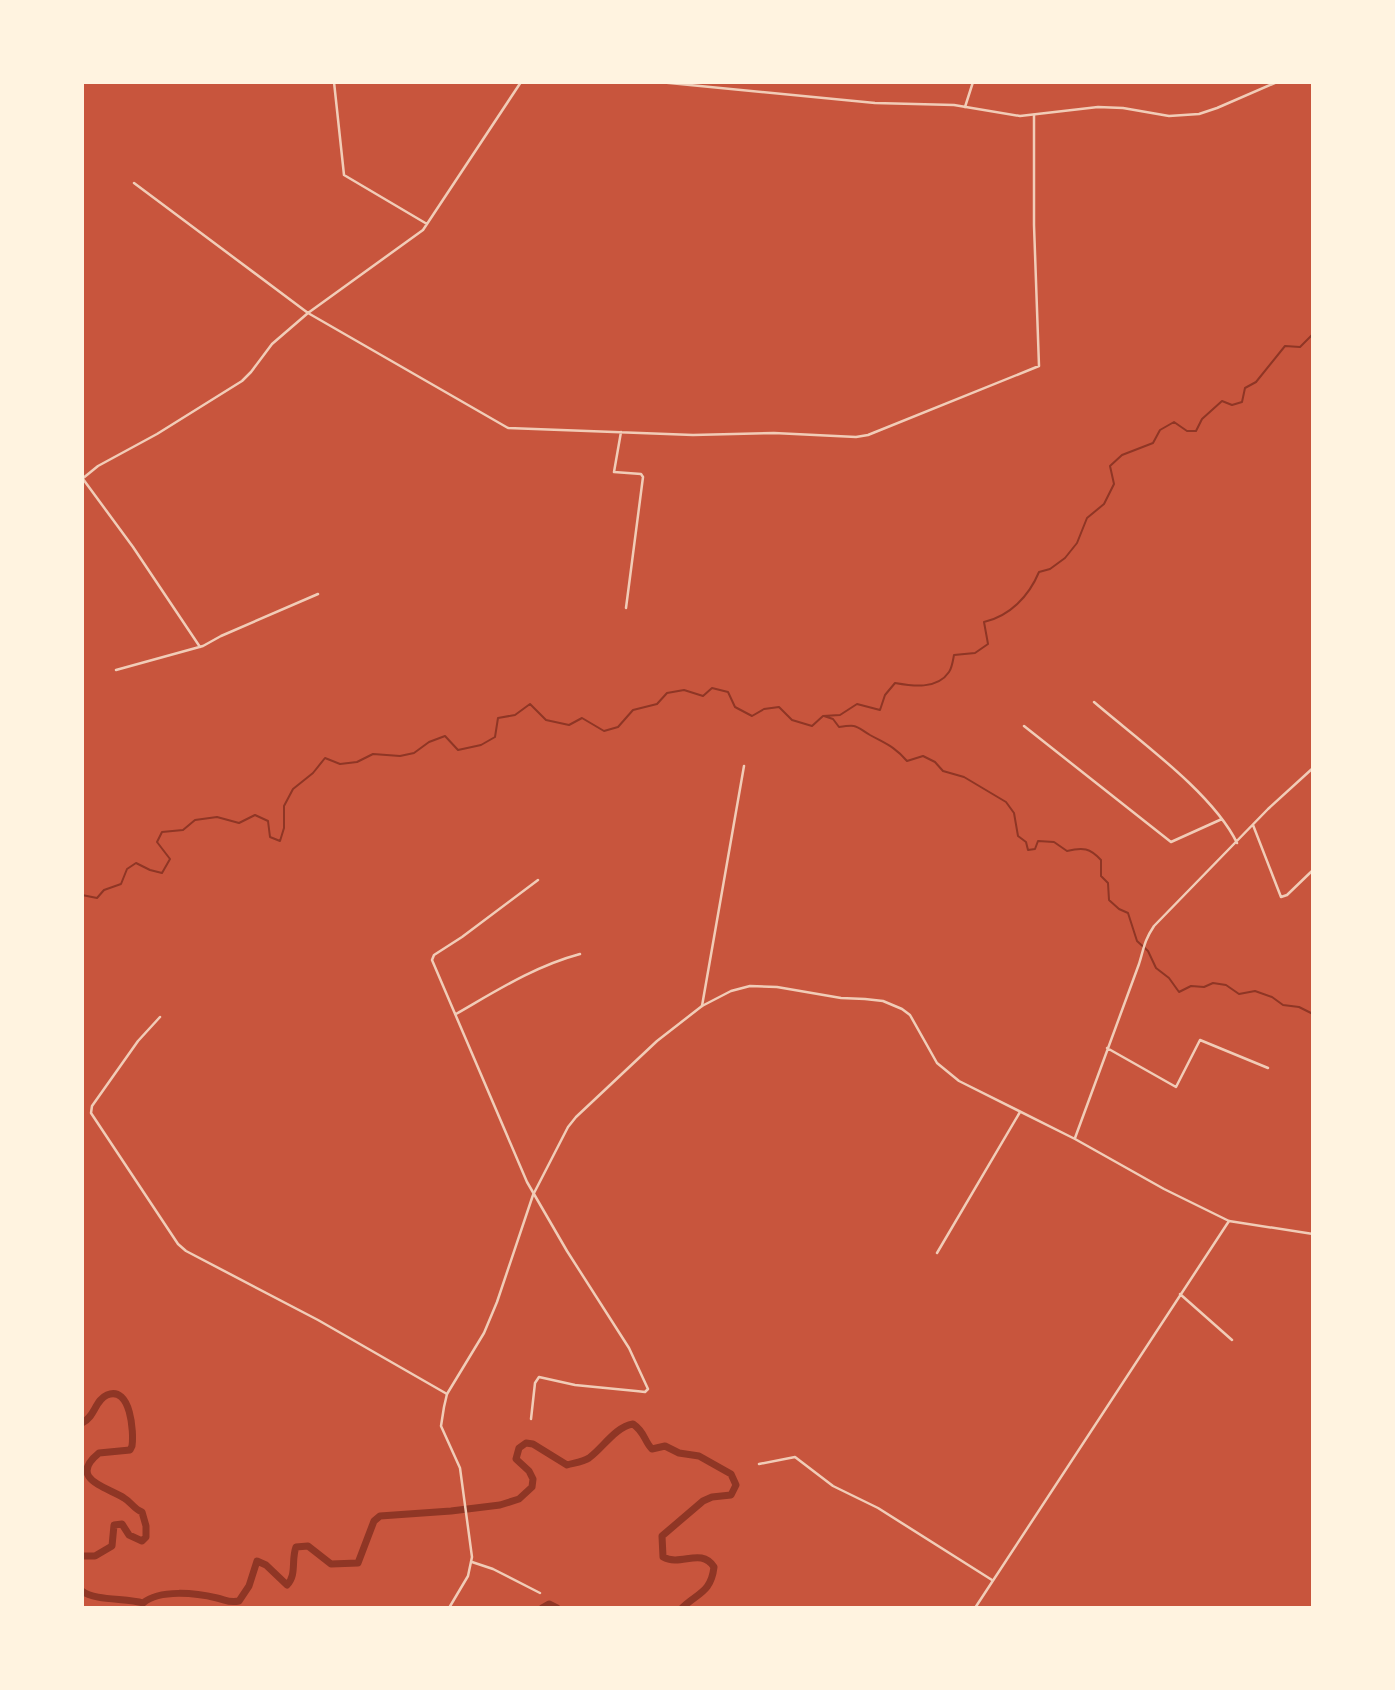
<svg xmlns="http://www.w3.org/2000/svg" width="1395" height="1690" viewBox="0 0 1395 1690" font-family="Spectral,serif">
  <rect width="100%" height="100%" fill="#c8553d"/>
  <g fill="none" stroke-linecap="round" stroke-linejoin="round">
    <path stroke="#8f3625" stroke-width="2" d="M824,716L833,719L839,727C858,724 855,726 870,735C886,744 894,746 907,761L923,756L935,762L943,771L964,777L1006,802L1014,813L1018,836L1026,842L1028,850L1035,849L1038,841L1054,842L1067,851C1083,847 1090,848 1101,860V876L1108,883L1109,900L1119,909L1128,913L1137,941L1148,951L1156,968L1169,978L1179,992L1191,986L1204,987L1213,983L1226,985L1239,994L1255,991L1272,997L1283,1005L1299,1007L1313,1014
      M82,895L97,898L104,890L121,884L127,869L136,863L150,870L162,873L170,859L157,842L162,832L183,830L195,820L217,817L239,823L255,815L268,821L270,837L280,841L284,828V806L293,789L313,773L325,758L340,764L357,762L373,754L400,756L414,753L429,742L445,736L458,750L481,745L495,737L498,718L515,715L530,704L546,720L569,725L582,718L604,731L618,727L633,710L657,704L667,693L684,690L703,696L712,688L728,692L735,707L752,716L764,709L779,707L792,720L812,726L823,716L840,715L857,704L880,710L885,695L895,683C912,686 937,690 949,672C952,668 953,660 954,655L975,653L988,644L984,622C1010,616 1029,596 1039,572L1050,569L1065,558L1077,543L1087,518L1104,504L1114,484L1110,466L1122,455L1153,443L1160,430L1174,422L1187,431H1196L1202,419L1222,401L1232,405L1242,402L1245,388L1256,382L1285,346L1300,347L1313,334"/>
    <path stroke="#8f3625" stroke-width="7" d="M82,1423C95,1417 95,1400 107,1395C131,1385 134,1433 132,1446L130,1450L99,1453C67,1479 107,1487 124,1498C131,1502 134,1509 142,1512L146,1526V1537L142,1541L129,1535L122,1524L114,1525L112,1546L95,1556H82
      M82,1591C95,1601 126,1598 143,1603C160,1589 196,1593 217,1598C226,1600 229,1603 239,1601L249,1586L257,1561L266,1565L287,1585C297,1575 291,1560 296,1547L308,1546L331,1564L358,1563L374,1521L380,1516L451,1511L500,1505L519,1499L532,1487L533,1479L529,1471L516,1459L519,1448L526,1443L533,1444L567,1465C574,1463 583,1462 589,1458C603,1448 615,1427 633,1424C645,1432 644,1441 652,1449L665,1446L679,1453L699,1456L731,1474L736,1485L731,1495L712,1497L703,1501L662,1536L663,1557C681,1567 701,1547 714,1567C711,1593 697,1593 682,1608
      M542,1608L549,1604L557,1608"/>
    <path stroke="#f1ccb7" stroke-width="2.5" d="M334,82L344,175L427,224
      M965,107L973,82
      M134,183L308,313L508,428L693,435L774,433L856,437L868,435L1039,366L1034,225V115
      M621,432L614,472L641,474L643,477L626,608
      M82,479L98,466L157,434L242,381L251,372L272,344L308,313L423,230L521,82
      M83,479L133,547L200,647
      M116,670L203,646L221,636L318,594
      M1094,702C1137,739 1213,793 1237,843
      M1024,726L1171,842L1222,819
      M1253,825L1281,897L1287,895L1313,870
      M702,1006L744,766
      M456,1014C496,991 535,966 580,954
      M160,1017L138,1041L92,1106L91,1113L178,1244L186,1251L318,1320L447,1394
      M1107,1048L1176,1087L1200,1040L1268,1068
      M1075,1138L1139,964C1144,948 1144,941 1154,926L1268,809L1313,768
      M937,1253L1020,1112
      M1180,1294L1232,1340
      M531,1419L535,1383L539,1377L575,1385L636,1391L645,1392L648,1389L629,1348L567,1251L527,1182L432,960L434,955L462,937L538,880
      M759,1464L795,1457L833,1486L878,1508L992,1580
      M472,1562L493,1569L540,1593
      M975,1608L1229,1221"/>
    <path stroke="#f1ccb7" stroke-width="2.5" d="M659,82L875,103L954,105L1020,116L1098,107L1123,108L1169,116L1199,114L1217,108L1277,82
      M449,1608L468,1576L472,1557L460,1468L441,1426L444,1407L447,1394L484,1333L497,1302L533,1195L568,1127L576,1117L657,1041L702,1006L731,991L750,986L777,987L841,998L865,999L883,1001L902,1009L910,1015L937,1063L959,1081L1075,1139L1164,1189L1229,1221L1313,1234"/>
  </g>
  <rect width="1395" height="1690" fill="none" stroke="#fff3e0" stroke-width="168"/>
</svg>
